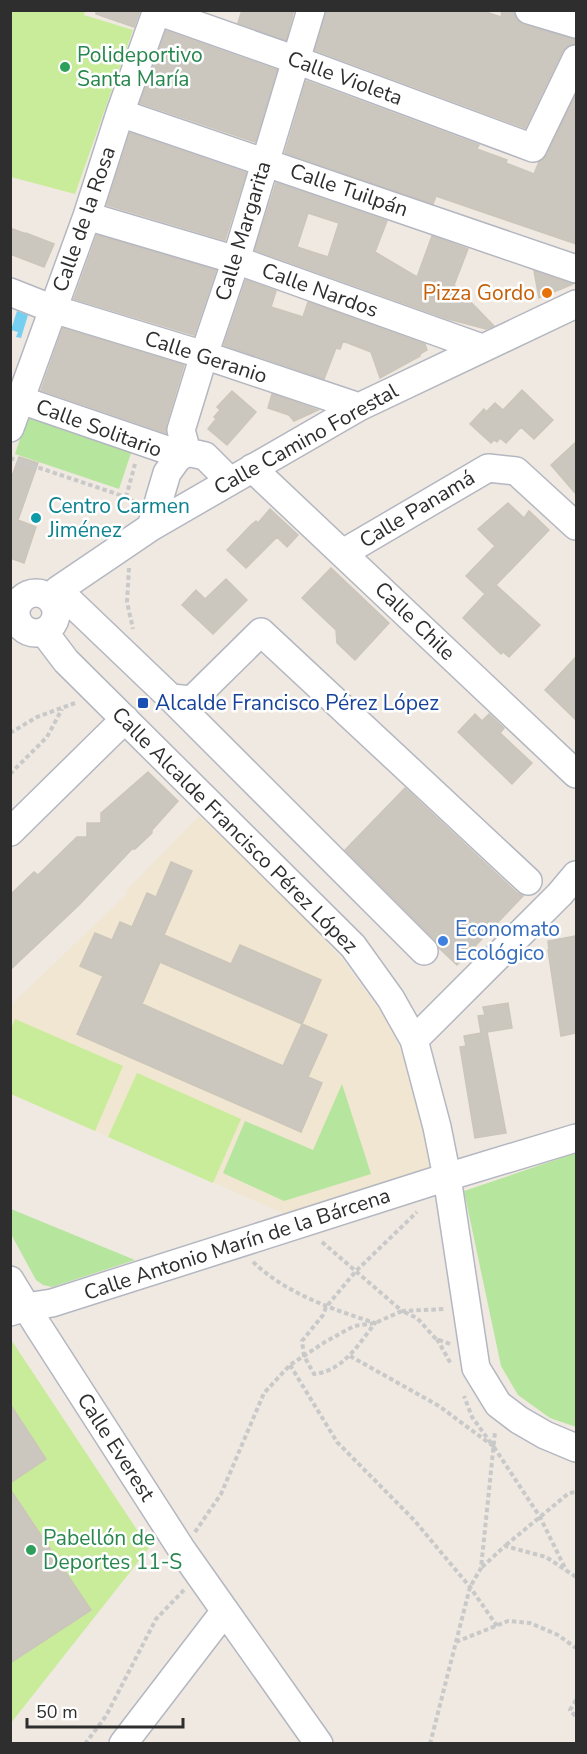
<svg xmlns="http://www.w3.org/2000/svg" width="587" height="1754" viewBox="0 0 587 1754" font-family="'Nunito Sans',sans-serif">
  <rect width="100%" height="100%" fill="#efe9e1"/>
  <path fill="#f0e6d1" d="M199,816L270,882L313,927L345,963L383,1015L397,1042L410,1073L425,1138L430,1170L285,1214L11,1094V1005L127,894L125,892Z"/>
  <path fill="#b6e59e" d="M29,412L133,447L119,489L15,454Z
    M342,1084L371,1174L284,1201L223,1173L245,1121L313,1150Z
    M576,1153V1427L550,1418L518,1395L501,1366L464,1191Z
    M10,1209H11L135,1260L52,1287L43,1285L36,1280L11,1234Z"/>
  <path fill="#c9ec9a" d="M10,11H85L84,15L133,30L75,194L11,177Z
    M15,1019L123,1066L95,1131L11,1094V1029Z
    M137,1073L241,1119L213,1183L108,1137Z
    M10,1338L149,1548L11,1723H10Z"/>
  <path fill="#75cff0" d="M17,311L28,315L21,338L16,337L18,332L11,330Z"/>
  <path fill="#cbc7bf" stroke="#cbc5ba" stroke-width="1.5" fill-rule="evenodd" d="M96,10H140L134,27L96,14Z
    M242,10H294L286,40L238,23Z
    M326,10H480L501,17L502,10H514L517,20L524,25L576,39V44L568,46L562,52L525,128L315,50Z
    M166,31L277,70L255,142L140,103Z
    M306,81L479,145L477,149L507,160L506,163L534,174L539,162L547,155L576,94V244L436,196L433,204L285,153Z
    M130,133L246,173L225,240L107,205Z
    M276,183L387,221L375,252L417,277L432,236L468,249L454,285L494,326L486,329L448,319L255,250ZM308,213L339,223L328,257L297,247Z
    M10,228L26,234V233L54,244L44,267L10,254Z
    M97,235L216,270L194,335L74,299Z
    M534,271L571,284H573L539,298Z
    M246,280L276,291L271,307L303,317L308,302L425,344L427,350L420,354V356L380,378L371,352L343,341L340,349L336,348L324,379L224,345Z
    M63,328L184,365L166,425V433L41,390Z
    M522,390L553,420L534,439L521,427L506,443L500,438L497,442L494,440L491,443L470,424L484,409L486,412L495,403L503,410Z
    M232,391L256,412L227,445L208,429L216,419L214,417L220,410L217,407Z
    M272,394L318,410L294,421L289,415L268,408Z
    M576,442V494L551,465Z
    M19,457L38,463L18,520L36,527L24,563L10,558V482Z
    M508,503L524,518L529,511L549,530L496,585L540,625L509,657L503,652L501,654L463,618L485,594L466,576L495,546L478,529Z
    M270,509L298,535L287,547L277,537L246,568L227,550L251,525L256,521L258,523Z
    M331,568L389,623L355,660L337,643L336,630L302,598Z
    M226,579L247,600L213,634L182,605L196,590L205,599Z
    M576,657V720L545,690Z
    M475,714L482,721L489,714L504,728L500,733L532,763L512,784L458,732Z
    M148,772L178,801L152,830V833L135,849H132L79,905L10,970L11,894L34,872L38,875L77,837H87V823H101V813Z
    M405,788L517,893L523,896L457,965L439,948L435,940L345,850Z
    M171,862L192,871L164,935L231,964L240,945L321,980L302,1024L327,1035L308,1077L322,1083L301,1132L77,1034L103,976L80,966L95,933L112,940L120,922L132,927L147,893L156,897ZM160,962L302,1024L283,1066L142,1004Z
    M576,936V1033L561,1036L548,950H549L548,941Z
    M508,1003L512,1028L487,1032L506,1133L475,1138L460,1047L466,1046L464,1036L481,1033L478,1016L485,1015L483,1007Z
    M10,1404L46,1459L10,1483Z
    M10,1489L91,1610L10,1663Z"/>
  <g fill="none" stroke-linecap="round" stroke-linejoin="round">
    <g stroke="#b4b7c1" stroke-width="30">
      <path id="minor" d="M529,10L576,24
        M157,11L296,60L533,148L576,59
        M120,113L576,269
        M87,216L236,260L482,348
        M10,292L53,309L204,355L359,407
        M21,400L167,450L177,459
        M10,428L87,216L120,113L157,10
        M187,452L181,430L204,355L236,260L311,10
        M252,468L576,774
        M151,527L167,473L177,459L187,452L205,456L230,481
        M343,553L488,468L516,471L576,526
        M58,590L171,698L192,700L261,632L528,881
        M16 613a20 20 0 1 1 40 0a20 20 0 1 1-40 0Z
        M51,599L58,590L151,527L359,407L576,304
        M44,632L66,661L353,946L391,999L414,1040L437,1127L447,1177L476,1368L498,1404L519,1420L545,1435L576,1448
        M171,698L424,951
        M10,832L125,719
        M414,1040L560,894L576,875
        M10,1280L38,1326L182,1550L319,1744
        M10,1312L26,1307L52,1303L447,1177L576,1138
        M123,1744L225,1611"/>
    </g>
    <path stroke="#c9c9c9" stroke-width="4" stroke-dasharray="4.5 3" stroke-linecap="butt" d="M10,458L126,497L136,503
      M126,497L135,464
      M129,568L127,602L133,629
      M10,733L37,717L75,703
      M10,774L47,737L62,709
      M322,1242L402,1311L445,1309
      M253,1262C287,1294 332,1309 375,1323C359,1344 343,1371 314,1374L304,1356L302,1341L323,1315L326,1307L356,1271L417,1212
      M437,1339L451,1364
      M350,1356L439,1406L493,1446L472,1417L464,1396
      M290,1365L337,1442L414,1520L470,1587L497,1626
      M494,1447L540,1517L566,1570
      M195,1532L221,1494L264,1393L290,1365L325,1342L354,1326L375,1323L402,1311L417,1318L436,1339L450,1344
      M506,1545L569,1493L576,1492
      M482,1567L505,1546L546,1557L576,1577
      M456,1642L508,1621L530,1623L558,1635L576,1648
      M576,1700L570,1710L576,1717
      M85,1744L106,1716L156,1619L184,1590
      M430,1744L470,1587L481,1568L495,1432"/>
    <use href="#minor" stroke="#fff" stroke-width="27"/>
  </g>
  <g fill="#2e9e5b" stroke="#fff" stroke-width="2">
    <circle cx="65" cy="67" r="6"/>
    <circle cx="31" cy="1550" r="6"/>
  </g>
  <circle fill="#e8710a" stroke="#fff" stroke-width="2" cx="547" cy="293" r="6"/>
  <circle fill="#0f9aa8" stroke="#fff" stroke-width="2" cx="36" cy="518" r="6"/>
  <rect fill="#1a4fb4" stroke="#fff" stroke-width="2" x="137" y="697" width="12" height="12" rx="3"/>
  <circle fill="#3f7fe0" stroke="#fff" stroke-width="2" cx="443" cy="941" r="6"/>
  <g text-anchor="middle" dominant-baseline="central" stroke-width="5" stroke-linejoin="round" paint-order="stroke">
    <g font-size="21" fill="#27864d" stroke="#fff" text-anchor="start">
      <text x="77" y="55">Polideportivo<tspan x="77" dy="24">Santa María</tspan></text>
      <text x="43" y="1538">Pabellón de<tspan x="43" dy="24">Deportes 11-S</tspan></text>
    </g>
    <g font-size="21" fill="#2e2e2e" stroke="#fff">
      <text transform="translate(345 78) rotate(20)">Calle Violeta</text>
      <text transform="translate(349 190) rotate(19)">Calle Tuilpán</text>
      <text transform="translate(84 219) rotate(-71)">Calle de la Rosa</text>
      <text transform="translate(243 231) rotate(-73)">Calle Margarita</text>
      <text transform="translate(320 290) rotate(20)">Calle Nardos</text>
      <text transform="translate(206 357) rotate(18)">Calle Geranio</text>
      <text transform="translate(99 428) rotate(20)">Calle Solitario</text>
      <text transform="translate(306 439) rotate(-29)">Calle Camino Forestal</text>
      <text transform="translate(417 509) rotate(-31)">Calle Panamá</text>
      <text transform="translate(415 621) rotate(44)">Calle Chile</text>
      <text transform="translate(235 830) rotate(45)">Calle Alcalde Francisco Pérez López</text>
      <text transform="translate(237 1244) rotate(-18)">Calle Antonio Marín de la Bárcena</text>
      <text transform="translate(116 1447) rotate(57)">Calle Everest</text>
    </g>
    <g font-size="21" fill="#c56008" stroke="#fff" text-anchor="end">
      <text x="535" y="293">Pizza Gordo</text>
    </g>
    <g font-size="21" fill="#0d838f" stroke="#fff" text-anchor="start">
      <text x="48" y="506">Centro Carmen<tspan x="48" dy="24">Jiménez</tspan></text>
    </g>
    <g font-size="21" fill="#164399" stroke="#fff" text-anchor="start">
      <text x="155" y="703">Alcalde Francisco Pérez López</text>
    </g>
    <g font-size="21" fill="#366cbe" stroke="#fff" text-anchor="start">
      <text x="455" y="929">Economato<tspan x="455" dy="24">Ecológico</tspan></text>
    </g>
  </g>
  <rect width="587" height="1754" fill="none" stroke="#2e2e2e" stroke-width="24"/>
  <path d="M27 1718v9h156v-9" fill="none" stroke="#2e2e2e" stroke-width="3"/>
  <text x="36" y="1718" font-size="18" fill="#2e2e2e" stroke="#ffffff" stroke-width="4.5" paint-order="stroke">50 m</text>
</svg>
